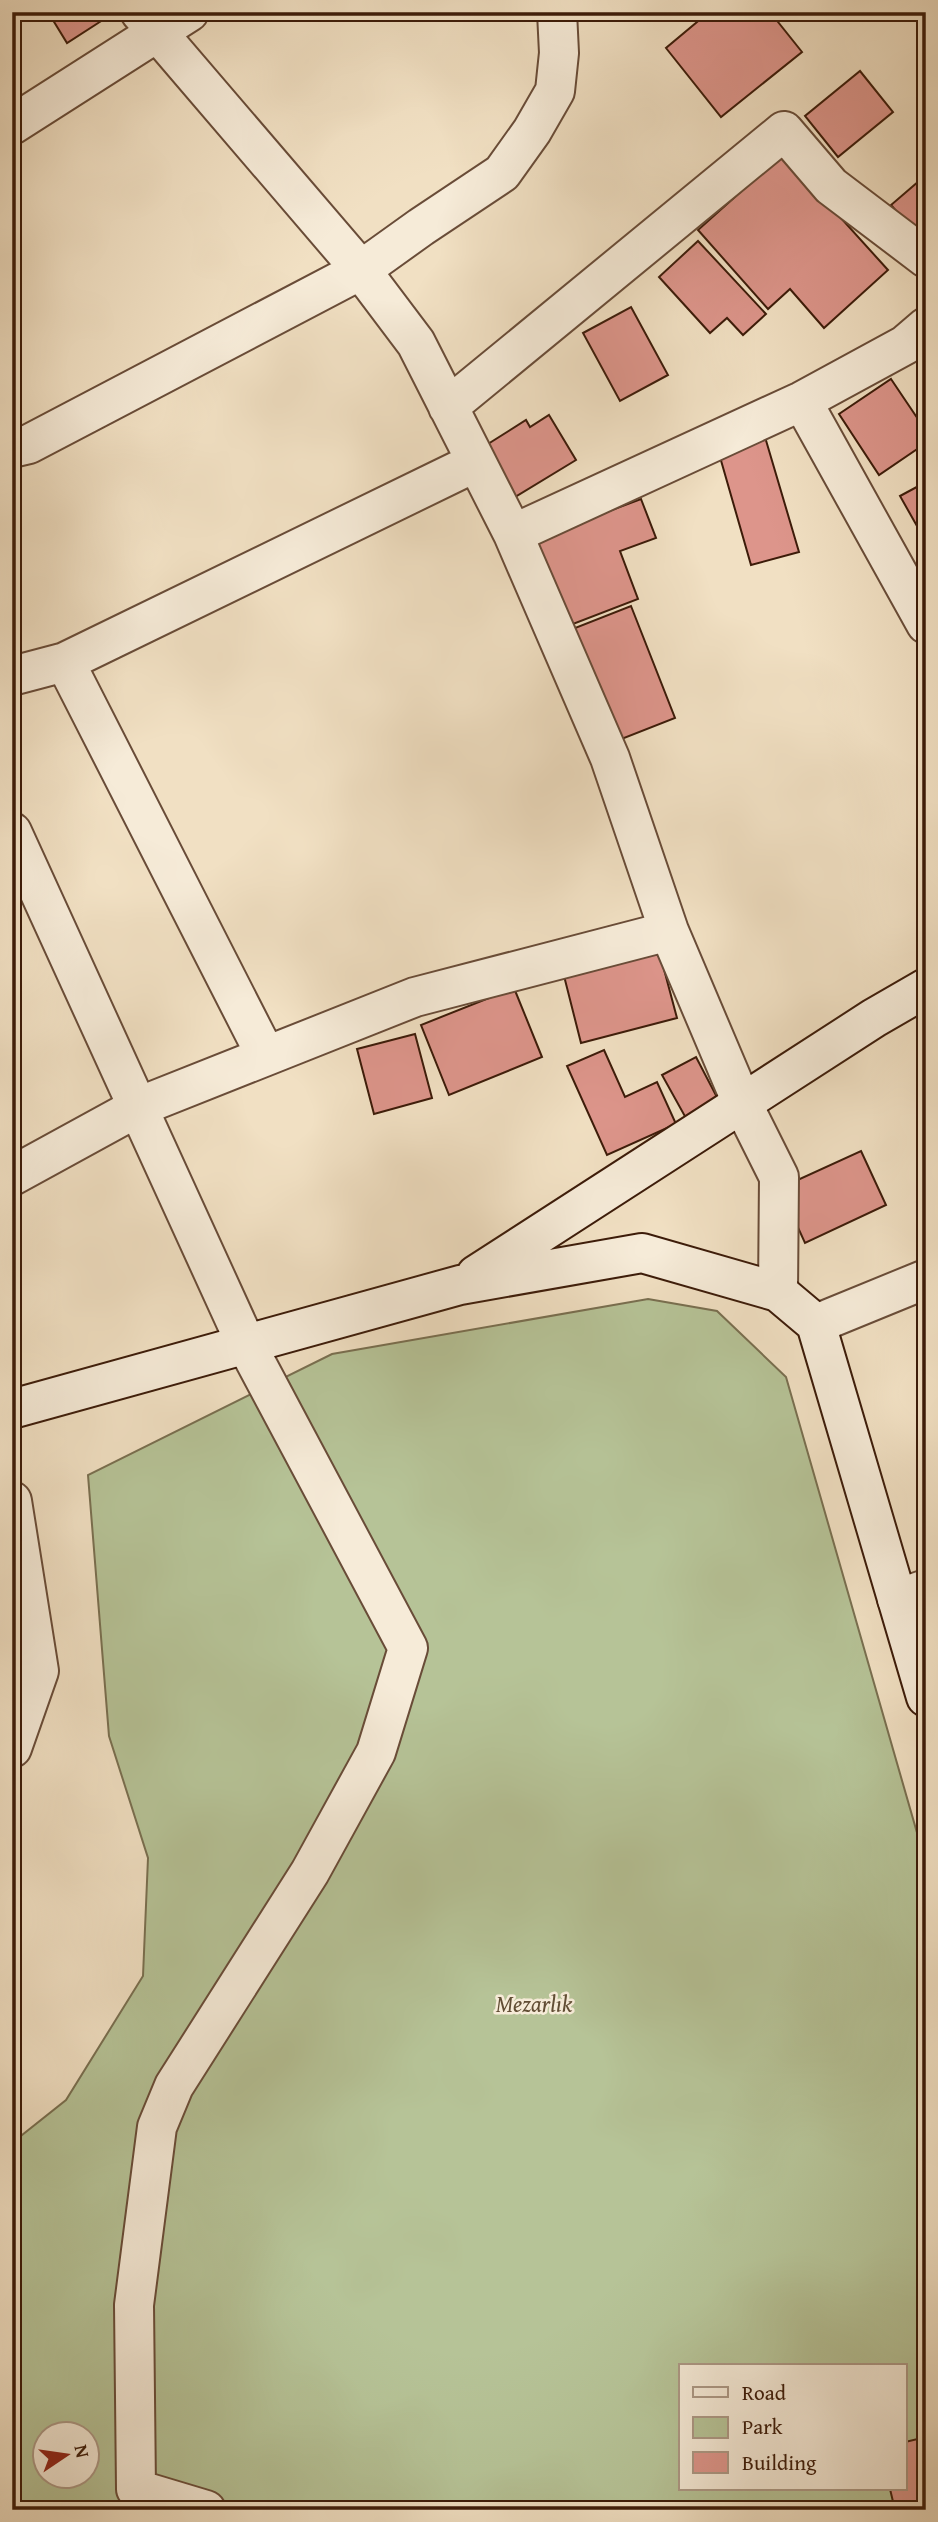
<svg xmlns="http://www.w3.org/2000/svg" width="938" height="2522" viewBox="0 0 938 2522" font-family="'Gentium Book Plus',serif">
  <rect width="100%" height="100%" fill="#f1e0c3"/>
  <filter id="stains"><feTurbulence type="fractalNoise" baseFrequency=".00286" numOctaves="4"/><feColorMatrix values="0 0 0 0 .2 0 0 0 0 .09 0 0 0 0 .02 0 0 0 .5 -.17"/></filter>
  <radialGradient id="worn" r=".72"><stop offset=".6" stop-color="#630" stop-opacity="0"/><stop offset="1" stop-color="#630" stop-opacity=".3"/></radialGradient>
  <path fill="#b6c397" stroke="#796f50" stroke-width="2" fill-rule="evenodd" d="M648,1299L717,1311L786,1377L926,1864V2510H12V2143L66,2100L143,1976L148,1858L109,1736L88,1475L332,1354ZM681,2366H905V2489H681ZM46,2434H88V2476H46Z"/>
  <path fill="#dd958b" stroke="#3c1b09" stroke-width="2" d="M48,12H107L109,16L67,43Z
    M709,12H770L802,52L721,117L666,48Z
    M860,71L893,112L838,157L805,116Z
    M783,154L888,270L824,328L790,289L768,309L698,230Z
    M926,175V246L891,205Z
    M698,241L766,314L743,335L727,318L710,333L659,277Z
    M631,307L668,375L620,401L583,333Z
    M891,379L926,431V443L879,475L839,414Z
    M549,415L576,460L510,500L480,449L526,420L530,427Z
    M765,437L799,552L751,565L718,450Z
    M926,482V542L900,496Z
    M641,499L656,538L620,551L638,599L560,629L527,542Z
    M631,606L675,718L619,740L575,628Z
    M657,943L677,1018L581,1043L562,968Z
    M514,988L542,1057L449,1095L421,1025Z
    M415,1034L432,1098L374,1114L357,1049Z
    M604,1050L625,1097L657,1082L676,1124L607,1155L567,1066Z
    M696,1057L720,1103L687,1120L662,1075Z
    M861,1151L886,1205L805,1243L780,1188Z
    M926,2437V2510H895L890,2489H905V2442Z"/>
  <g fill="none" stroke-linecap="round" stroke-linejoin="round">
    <g stroke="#694c38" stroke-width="42">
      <path id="street" d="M140,12L361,270L416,343L513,534L610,758L669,931L742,1103L779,1177L778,1292
        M12,125L189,12
        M802,401L926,624
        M448,407L784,131L831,186L926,258
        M12,448L29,444L361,270L421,227L502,173L532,131L555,91L559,53L557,12
        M513,534L802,401L905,345L926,327
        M65,662L266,1056
        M12,676L65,662L476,462
        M12,832L246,1344L408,1648L376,1752L310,1872L174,2086L157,2127L134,2305L136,2489L206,2510
        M12,1176L138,1107L415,997L669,931
        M816,1324L926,1279
        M12,1501L39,1671L12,1748
        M897,1599L926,1589"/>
    </g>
    <g stroke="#3c1b09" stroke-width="42">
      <path id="secondary" d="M476,1275L874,1018L926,988
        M12,1409L460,1285L642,1253L778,1292L816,1324L926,1697"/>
    </g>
    <use href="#street" stroke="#f6ebd8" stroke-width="38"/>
    <use href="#secondary" stroke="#f6ebd8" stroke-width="38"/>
  </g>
  <g text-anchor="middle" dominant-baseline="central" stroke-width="5" stroke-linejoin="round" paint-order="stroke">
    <g font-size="23" font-style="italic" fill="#614d34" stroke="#f6ebd8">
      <text x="534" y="2003">Mezarlık</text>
    </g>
  </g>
  <rect width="938" height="2522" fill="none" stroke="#f1e0c3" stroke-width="42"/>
  <rect x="14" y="14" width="910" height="2494" fill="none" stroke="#3c1b09" stroke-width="3.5"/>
  <rect x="21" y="21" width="896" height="2480" fill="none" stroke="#3c1b09" stroke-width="2"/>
  <rect x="679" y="2364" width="228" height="126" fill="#f6ebd8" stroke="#ac9885" stroke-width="2"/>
  <rect x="693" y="2387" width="35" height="10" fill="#f6ebd8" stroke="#ac9885" stroke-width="2"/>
  <text x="742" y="2400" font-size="21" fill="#3c1b09">Road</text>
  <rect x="693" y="2417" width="35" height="21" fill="#b6c397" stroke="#ac9885" stroke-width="2"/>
  <text x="742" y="2434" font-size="21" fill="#3c1b09">Park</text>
  <rect x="693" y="2452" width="35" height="21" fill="#dd958b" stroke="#ac9885" stroke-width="2"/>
  <text x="742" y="2470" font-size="21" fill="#3c1b09">Building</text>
  <g transform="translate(66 2455) rotate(77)"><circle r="33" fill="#f6ebd8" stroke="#ac9885" stroke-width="2"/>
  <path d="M0-5L12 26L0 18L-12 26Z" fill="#8f2418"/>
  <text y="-10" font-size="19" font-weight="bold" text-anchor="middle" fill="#3c1b09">N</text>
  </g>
  <rect width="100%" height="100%" filter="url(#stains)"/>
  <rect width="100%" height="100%" fill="url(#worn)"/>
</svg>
